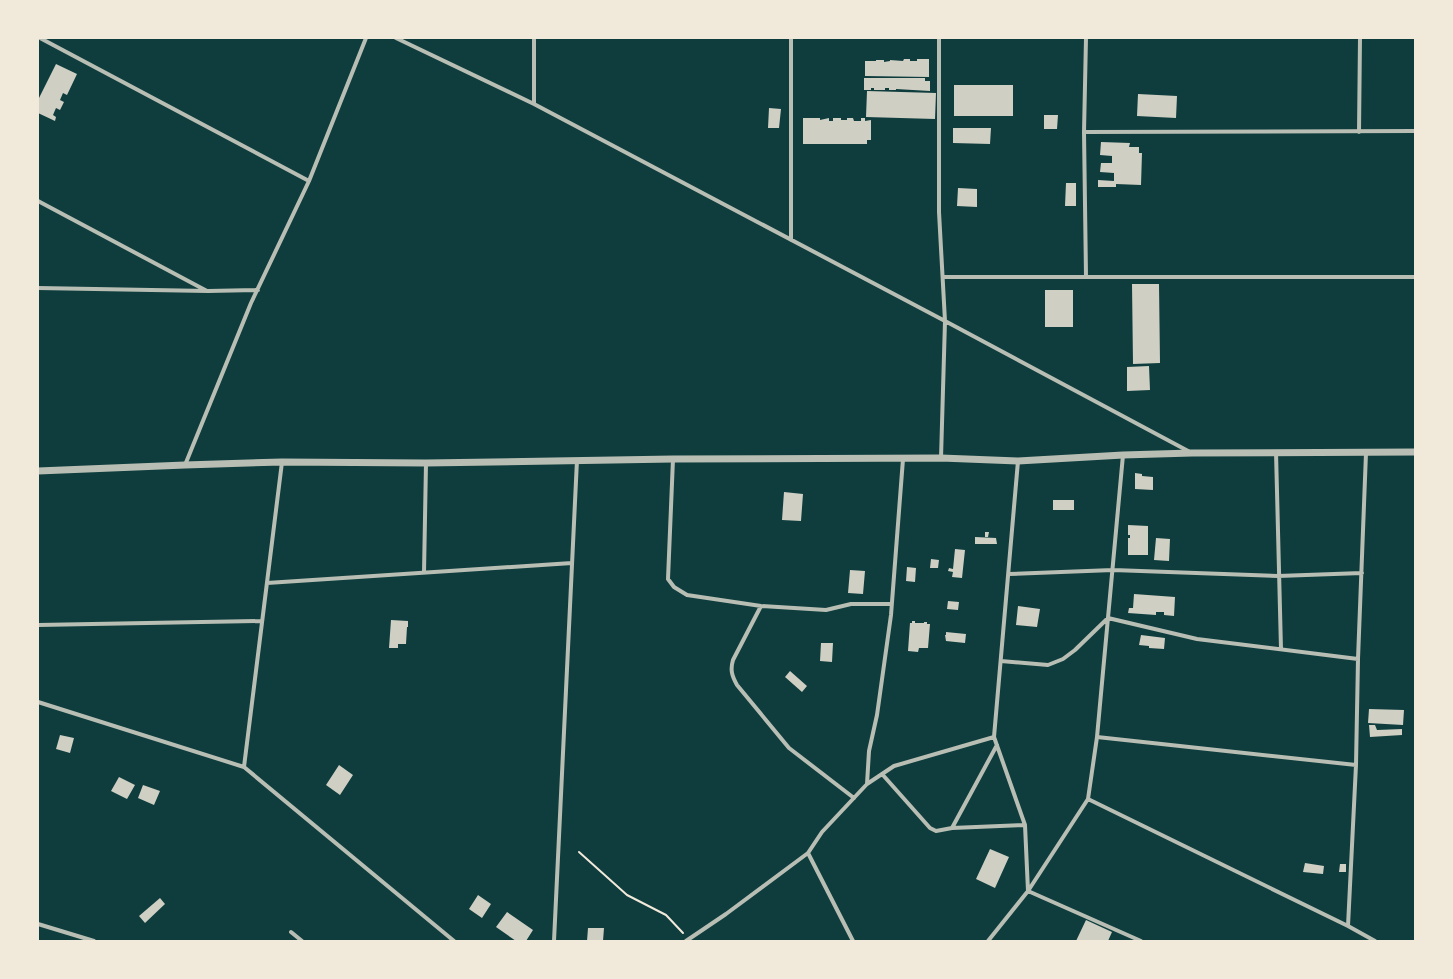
<svg xmlns="http://www.w3.org/2000/svg" width="1453" height="979" viewBox="0 0 1453 979" font-family="Ubuntu,sans-serif">
  <rect width="100%" height="100%" fill="#0f3d3e"/>
  <path fill="#cfcfc3" d="M904,59H910V61H917V59H929V77L865,76V61H876V60H884V62L890,61V60L903,61Z
    M56,64L77,74L67,95L63,93L60,100L64,102L60,110L56,108L53,115L56,117L55,121L38,113V100Z
    M864,78H925V81H930V91L896,89V90H889V88H885V90H874V88H871V90H864Z
    M954,85H1013V116H954Z
    M867,91L936,93L935,119L866,117Z
    M1138,94L1177,96L1176,118L1137,116Z
    M769,108L781,109L779,128H768Z
    M1044,115H1058L1057,129H1044Z
    M803,118H820V120L829,118V121H833V118H841V120H847V118H853L854,121H861V118H865V121L871,120V140H867V144H803Z
    M953,128H991L990,144L953,143Z
    M1101,142L1130,143L1129,147H1139V153H1142L1141,185L1116,184V187H1098V180L1114,181V173L1100,172L1101,163H1112V156L1100,155Z
    M1066,183H1076V206H1065Z
    M958,188L977,189V207L957,206Z
    M1132,284H1159L1160,363L1133,364Z
    M1045,290H1073V327H1045Z
    M1149,366L1150,390L1127,391V367Z
    M1135,473L1142,474V476L1153,477V490L1135,489Z
    M784,492L803,494L801,521L782,520Z
    M1053,500H1074V510H1053Z
    M1128,525L1148,526V555H1128V538H1130V535H1128Z
    M985,532H989L988,537H985Z
    M975,537L996,538L997,544H975Z
    M1156,538L1170,539L1169,561L1154,560Z
    M955,549L965,550L962,578L952,577L953,572L948,571L949,568L953,569Z
    M931,559L939,560L938,568H930Z
    M907,567L916,568L915,582L906,581Z
    M850,570L865,571L863,594L848,593Z
    M1134,594L1175,597L1174,616L1164,615V612H1156V615L1128,613L1129,608H1133Z
    M948,601L959,602L958,610L947,609Z
    M1018,606L1040,609L1037,627L1016,625Z
    M391,620L408,621V627H407L406,644H398V648H389Z
    M912,621H915V623H924V622H927V624H930L928,648H919L918,652L908,651L910,623H912Z
    M946,632L966,634L965,643L946,641L945,635H946Z
    M1141,635L1165,638L1164,649L1149,648V646L1139,645Z
    M821,643H833L832,662L820,661Z
    M790,671L807,686L802,692L785,677Z
    M1369,709L1404,710L1403,725L1368,723Z
    M1369,725H1375L1377,730L1402,729V735L1370,737Z
    M60,735L74,738L70,753L56,749Z
    M339,765L353,775L340,795L326,785Z
    M119,777L135,785L127,799L111,791Z
    M143,785L160,791L154,805L138,798Z
    M990,849L1009,857L995,888L976,879Z
    M1305,863L1324,866L1323,874L1303,872Z
    M1340,864H1346V872H1339Z
    M478,895L491,904L482,918L469,909Z
    M160,898L165,904L145,923L139,916Z
    M507,912L533,930L526,941H516L496,927Z
    M1086,920L1112,932L1108,941H1076Z
    M588,928H604L603,941H587Z"/>
  <g fill="none" stroke-linecap="round" stroke-linejoin="round">
    <path stroke="#f1e9da" stroke-width="2" d="M579,852L627,895L666,915L683,933"/>
    <path stroke="#b8beb3" stroke-width="4" d="M40,38L309,181
      M396,38L534,104L945,321L1190,452
      M534,38V104
      M791,38V240
      M939,38V212L945,321L941,458
      M1084,132L1415,131
      M1359,132L1360,38
      M38,201L207,291
      M1086,276L1084,132L1086,38
      M943,277H1415
      M38,288L208,291L258,290
      M1276,452L1281,649
      M673,459L668,579L674,587L687,595L761,606L826,610L851,604H892
      M1018,461L994,737L1025,825L1028,891
      M185,465L251,303L309,181L366,38
      M424,573L426,463
      M1009,574L1113,570L1278,576L1362,573
      M267,583L572,563
      M761,606L733,660C730,670 732,676 737,685L789,748L854,798
      M38,625L262,621
      M1001,661L1048,665L1063,659L1075,650L1108,618L1197,639L1358,659
      M38,702L244,767L454,941
      M1097,737L1356,765
      M244,767L282,462
      M882,774L930,828L936,831L952,828L1025,825
      M867,784L894,766L994,737
      M1088,799L1348,926L1375,941
      M952,828L997,745
      M808,853L853,941
      M1028,891L1141,941
      M38,924L94,941
      M1348,926L1356,765L1358,659L1366,453
      M291,932L302,941
      M554,941L577,460
      M686,941L726,914L808,853L822,832L867,784L869,751L877,715L891,615L903,459
      M988,941L1028,891L1088,799L1097,737L1123,455"/>
    <path stroke="#b8beb3" stroke-width="7" d="M38,471L185,465L282,462L426,463L673,459L941,458L1018,461L1123,455L1192,453L1415,452"/>
  </g>
  <rect width="1453" height="979" fill="none" stroke="#f1e9da" stroke-width="78"/>
</svg>
